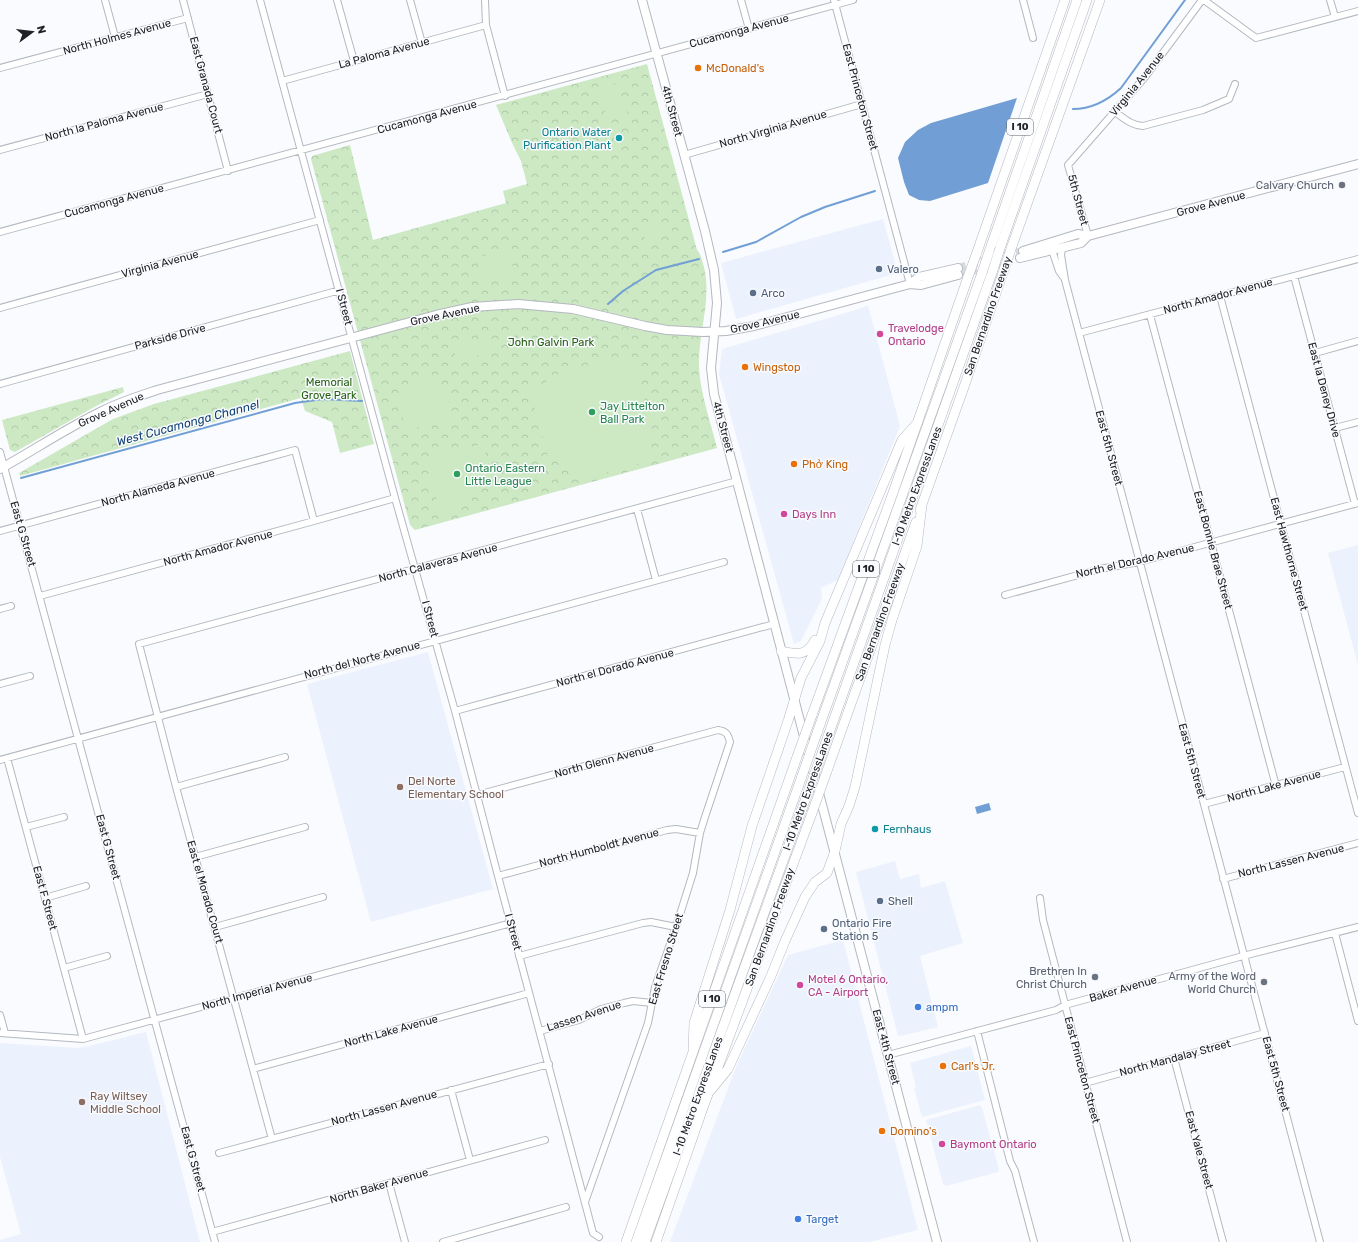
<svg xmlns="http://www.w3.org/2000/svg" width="1358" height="1242" viewBox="0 0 1358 1242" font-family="Rubik,sans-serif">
  <defs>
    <pattern id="park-crowns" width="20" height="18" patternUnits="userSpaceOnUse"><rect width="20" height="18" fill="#cce9c4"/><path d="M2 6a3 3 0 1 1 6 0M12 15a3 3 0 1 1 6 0" fill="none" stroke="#afc8a8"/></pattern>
  </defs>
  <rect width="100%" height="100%" fill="#f9fbfe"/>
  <path fill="#ecf2fd" d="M883,219L898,273L736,319L721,263Z
    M868,305L900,426L838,580L821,588L822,599L801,641L794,644L719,374L722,349L859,309Z
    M1358,545V665L1328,553Z
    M428,652L493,889L371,922L307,684Z
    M895,861L900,879L919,874L921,888L945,881L963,943L920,956L938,1027L905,1035L898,1036L856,872Z
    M843,940L918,1230L869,1242H670L736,1067L788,955Z
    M146,1032L200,1242H0V1240L21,1234L0,1157V1043L78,1048L89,1046Z
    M971,1046L985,1100L922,1117L914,1088L916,1087L910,1063Z
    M980,1105L982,1108L999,1169L998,1172L946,1186L943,1184L926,1120Z"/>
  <path fill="url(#park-crowns)" d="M647,64L697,250C701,254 702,261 704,267C712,301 698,333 699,367C700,393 711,423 717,448L415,530L410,525L311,159L312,156L350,145L373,240L506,203L503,191L527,184L521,161L513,145L496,105Z
    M350,351L374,444L340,453L332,422L305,411L301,398L20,476L19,473L113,419L154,404Z
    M123,387L124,392L96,406L15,452L10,450L2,420Z"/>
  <path fill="#cce9c4" d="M619,83L622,93L601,98L598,89Z
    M622,96L624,103L603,109L601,101Z
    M625,106L628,115L607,121L604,111Z
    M660,224L664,234L646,241L642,231Z
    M508,249L515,275L483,284L476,258Z
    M482,339L488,340L491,344L492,348C487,353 466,361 460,359C458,358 457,357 455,355C455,342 472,342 482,339Z
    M626,356L635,361L653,433L647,461L588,478L548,457L530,392L561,372Z
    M418,379L437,382L448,401L450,419L412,429L405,427L399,402Z
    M479,445L485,449C488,488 477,501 442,516L425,462L430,455Z"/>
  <path fill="#719fd5" d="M1017,98L988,183L930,201L919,200L909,195L904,182L898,158L905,142L918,130L931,123Z
    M989,803L991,810L977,814L975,807Z"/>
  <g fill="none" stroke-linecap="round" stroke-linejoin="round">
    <path stroke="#719fd5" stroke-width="2" d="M1073,109C1091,109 1108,100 1121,88L1185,0
      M723,252L756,242L801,217L825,207L875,191
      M608,304L623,291L656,270L699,259
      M21,478L295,403L323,399L362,401"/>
    <path stroke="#d8dadd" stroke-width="8" stroke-dasharray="8 4" stroke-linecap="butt" d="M958,268L1023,251
      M958,275L1020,258"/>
    <g stroke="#b4b8bf" stroke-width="8">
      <path id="minor" d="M105,0L115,37
        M183,0L228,171
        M260,0L395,498L455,711L498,876L593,1233L599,1237
        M337,0L354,61
        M410,0L422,43
        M485,0L486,25L505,96
        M741,0L749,29
        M834,0L910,284
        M1023,0L1033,38
        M1204,0L1256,38L1358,11
        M1330,0L1335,17
        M0,68L188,18
        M282,81L486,25
        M1115,112C1125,119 1131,125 1143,126L1203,110L1229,99L1235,84
        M0,150L208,94
        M684,155L862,104
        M0,232L853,0
        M1088,236L1068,165L1145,77L1202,0
        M1062,248L1061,255L1065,280L1320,1242
        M1052,250L1059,271L1064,278
        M1294,276L1355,504
        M1220,296L1358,813
        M0,308L320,220
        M1150,315L1276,786
        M1079,333L1358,259
        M1315,353L1358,341
        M0,384L340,290
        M1335,428L1358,422
        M0,452L215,1242
        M637,509L656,580
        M0,531L295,450L314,521
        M1005,595L1100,569L1139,562L1358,503
        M40,596L314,521L395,498
        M0,609L11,606
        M0,684L30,676
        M455,711L774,624
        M7,758L83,1039
        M0,760L724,562
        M176,787L285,757
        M477,795L718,730C726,731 728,734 730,742L705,817L700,833L693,873L676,927L655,987L648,1023L585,1202
        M1204,804L1345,767
        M26,827L64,817
        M195,857L305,827
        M498,876L667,830L676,829L700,833
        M1223,879L1358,843
        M45,898L86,886
        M1040,898L1043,920L1127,1242
        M215,927L323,897
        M1335,933L1358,1021
        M519,956L643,923L651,922L676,927
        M64,968L107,956
        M0,1015L5,1033
        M540,1031L579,1020L601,1009L624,1003L633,1001L652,1003
        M977,1031L1010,1161L1015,1171L1034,1242
        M0,1033L83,1039L511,923
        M888,1055L1056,1010L1065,1005L1243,956L1358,927
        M1174,1058L1223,1242
        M253,1069L529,993
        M1085,1083L1265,1033
        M451,1090L470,1160
        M272,1139L176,787L139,644L737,481
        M219,1153L549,1064
        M389,1183L405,1242
        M212,1232L545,1140
        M443,1242L566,1207"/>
    </g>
    <g stroke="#b4b8bf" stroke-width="10">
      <path id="major" d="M642,0L705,231L714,270L717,303L711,368L714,394L937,1242
        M1023,251L1078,234L1088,236L1358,164
        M1020,258L1081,243L1088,236
        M910,284L919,277L958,268
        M0,469C34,450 67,428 102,411C120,402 139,396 157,390L436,315L472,307L518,304L573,309L645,326L667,330L703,332L726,331L754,326L910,284L921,285L958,275"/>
    </g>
    <g stroke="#b4b8bf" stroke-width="10">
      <path id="highway" d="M1012,246L1100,0
        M1000,248L1087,0
        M989,252L1077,0
        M976,255L1065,0
        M920,510L964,387L1005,267
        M781,651C797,654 806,657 815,640
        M812,715L894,490L968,277
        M817,733L982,273
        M822,753L993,270
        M827,771L916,522
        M693,1050L694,1023L730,910L752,826L788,721L801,678L820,641L825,623L902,440L918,422
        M711,1090L728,1069L771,976L785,941L805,897L815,882L827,873L835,851L841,824L849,806L855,787L885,645L892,620L917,546L922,505
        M626,1242L797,757
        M636,1242L802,776
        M645,1242L807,795
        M656,1242L704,1105L812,813"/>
    </g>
    <use href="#minor" stroke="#fff" stroke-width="6"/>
    <use href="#major" stroke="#fff" stroke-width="8"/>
    <use href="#highway" stroke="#fff" stroke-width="9"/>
    <g stroke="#b4b8bf" stroke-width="10" stroke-linecap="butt">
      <path id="highway-bridge" d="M1005,267L1012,246
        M993,270L1000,248
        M982,273L989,252
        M968,277L976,255
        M797,757L812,715
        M802,776L817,733
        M807,795L822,753
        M812,813L827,771"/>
    </g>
    <use href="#highway-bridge" stroke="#fff" stroke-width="9"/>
  </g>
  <g fill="#e8710a" stroke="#f9fbfe" stroke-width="1.5">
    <circle cx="698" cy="68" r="4"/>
    <circle cx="745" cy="367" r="4"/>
    <circle cx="794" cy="464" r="4"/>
    <circle cx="943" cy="1066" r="4"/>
    <circle cx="882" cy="1131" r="4"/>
  </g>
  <g fill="#0f9aa8" stroke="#f9fbfe" stroke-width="1.5">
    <circle cx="619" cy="138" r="4"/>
    <circle cx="875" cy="829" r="4"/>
  </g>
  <g fill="#6b7280" stroke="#f9fbfe" stroke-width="1.5">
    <circle cx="1342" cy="185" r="4"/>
    <circle cx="1095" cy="977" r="4"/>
    <circle cx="1264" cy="982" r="4"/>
  </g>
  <g fill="#5c6f8a" stroke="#f9fbfe" stroke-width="1.5">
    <circle cx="879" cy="269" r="4"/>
    <circle cx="753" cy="293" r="4"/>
    <circle cx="880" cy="901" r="4"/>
    <circle cx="824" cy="929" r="4"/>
  </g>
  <g fill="#d1479c" stroke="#f9fbfe" stroke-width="1.5">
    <circle cx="880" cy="334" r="4"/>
    <circle cx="784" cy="514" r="4"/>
    <circle cx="800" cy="985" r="4"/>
    <circle cx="942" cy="1144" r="4"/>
  </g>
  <g fill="#2e9e5b" stroke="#f9fbfe" stroke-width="1.5">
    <circle cx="592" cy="412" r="4"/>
    <circle cx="457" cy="474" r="4"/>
  </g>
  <g fill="#8d6e63" stroke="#f9fbfe" stroke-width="1.5">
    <circle cx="400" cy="787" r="4"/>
    <circle cx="82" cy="1102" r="4"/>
  </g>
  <g fill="#3f7fe0" stroke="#f9fbfe" stroke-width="1.5">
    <circle cx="918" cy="1007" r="4"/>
    <circle cx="798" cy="1219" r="4"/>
  </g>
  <g text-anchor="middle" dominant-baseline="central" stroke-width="3" stroke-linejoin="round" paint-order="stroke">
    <g fill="#f9fbfe" stroke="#616265" stroke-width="1">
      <rect x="1007" y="119" width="26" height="16" rx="3"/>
      <rect x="853" y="561" width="26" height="16" rx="3"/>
      <rect x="699" y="991" width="26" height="16" rx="3"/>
    </g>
    <g font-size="10" font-weight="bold" fill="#202124">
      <text x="1020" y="127">I 10</text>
      <text x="866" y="569">I 10</text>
      <text x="712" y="999">I 10</text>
    </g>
    <g font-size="11" fill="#202124" stroke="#f9fbfe">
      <text transform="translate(739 31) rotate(-15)">Cucamonga Avenue</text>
      <text transform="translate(117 37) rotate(-15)">North Holmes Avenue</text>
      <text transform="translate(384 53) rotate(-15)">La Paloma Avenue</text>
      <text transform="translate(1137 84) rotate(-51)">Virginia Avenue</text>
      <text transform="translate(206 85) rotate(75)">East Granada Court</text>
      <text transform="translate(860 97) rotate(75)">East Princeton Street</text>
      <text transform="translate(672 111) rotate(75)">4th Street</text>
      <text transform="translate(427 117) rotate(-15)">Cucamonga Avenue</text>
      <text transform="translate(104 122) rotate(-15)">North la Paloma Avenue</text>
      <text transform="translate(773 129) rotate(-16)">North Virginia Avenue</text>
      <text transform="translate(1078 200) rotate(75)">5th Street</text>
      <text transform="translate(114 201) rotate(-15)">Cucamonga Avenue</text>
      <text transform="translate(1211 204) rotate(-15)">Grove Avenue</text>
      <text transform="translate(160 264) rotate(-15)">Virginia Avenue</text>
      <text transform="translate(1218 296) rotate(-15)">North Amador Avenue</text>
      <text transform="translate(344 307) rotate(75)">I Street</text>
      <text transform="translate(445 315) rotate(-12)">Grove Avenue</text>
      <text transform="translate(988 316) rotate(-71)">San Bernardino Freeway</text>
      <text transform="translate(765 322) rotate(-13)">Grove Avenue</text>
      <text transform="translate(170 337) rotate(-15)">Parkside Drive</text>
      <text transform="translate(1324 390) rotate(75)">East la Deney Drive</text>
      <text transform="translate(111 410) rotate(-24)">Grove Avenue</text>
      <text transform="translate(723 427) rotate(75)">4th Street</text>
      <text transform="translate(1109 448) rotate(75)">East 5th Street</text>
      <text transform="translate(917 486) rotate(-70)">I-10 Metro ExpressLanes</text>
      <text transform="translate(158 488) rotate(-15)">North Alameda Avenue</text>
      <text transform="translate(23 534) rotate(74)">East G Street</text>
      <text transform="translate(218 548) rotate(-15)">North Amador Avenue</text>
      <text transform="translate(1213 550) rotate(75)">East Bonnie Brae Street</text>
      <text transform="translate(1289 554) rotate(75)">East Hawthorne Street</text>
      <text transform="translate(1135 561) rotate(-13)">North el Dorado Avenue</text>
      <text transform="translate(438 563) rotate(-15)">North Calaveras Avenue</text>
      <text transform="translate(430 619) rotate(75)">I Street</text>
      <text transform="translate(880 622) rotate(-70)">San Bernardino Freeway</text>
      <text transform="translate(362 660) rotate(-15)">North del Norte Avenue</text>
      <text transform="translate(615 668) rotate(-15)">North el Dorado Avenue</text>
      <text transform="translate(604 761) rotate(-15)">North Glenn Avenue</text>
      <text transform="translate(1192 761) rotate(75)">East 5th Street</text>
      <text transform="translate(1274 786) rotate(-15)">North Lake Avenue</text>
      <text transform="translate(808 791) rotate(-70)">I-10 Metro ExpressLanes</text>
      <text transform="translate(108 847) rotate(75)">East G Street</text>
      <text transform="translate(599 848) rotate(-15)">North Humboldt Avenue</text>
      <text transform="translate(1291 861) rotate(-14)">North Lassen Avenue</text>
      <text transform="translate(205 892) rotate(74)">East el Morado Court</text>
      <text transform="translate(45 898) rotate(75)">East F Street</text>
      <text transform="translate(770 927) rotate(-70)">San Bernardino Freeway</text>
      <text transform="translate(513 932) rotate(75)">I Street</text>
      <text transform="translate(666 959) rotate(-73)">East Fresno Street</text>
      <text transform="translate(1123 989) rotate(-16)">Baker Avenue</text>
      <text transform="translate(257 992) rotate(-15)">North Imperial Avenue</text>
      <text transform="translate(584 1016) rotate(-18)">Lassen Avenue</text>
      <text transform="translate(391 1031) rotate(-15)">North Lake Avenue</text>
      <text transform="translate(886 1047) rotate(75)">East 4th Street</text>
      <text transform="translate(1175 1058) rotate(-15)">North Mandalay Street</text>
      <text transform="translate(1082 1070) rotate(75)">East Princeton Street</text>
      <text transform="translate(1276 1074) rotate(75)">East 5th Street</text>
      <text transform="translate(698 1096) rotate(-70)">I-10 Metro ExpressLanes</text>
      <text transform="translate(384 1108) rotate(-15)">North Lassen Avenue</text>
      <text transform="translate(1199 1150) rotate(75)">East Yale Street</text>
      <text transform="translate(193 1159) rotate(75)">East G Street</text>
      <text transform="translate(379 1186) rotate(-16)">North Baker Avenue</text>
    </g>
    <g font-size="11" fill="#c56008" stroke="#f9fbfe" text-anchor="start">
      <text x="706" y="68">McDonald's</text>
      <text x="753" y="367">Wingstop</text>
      <text x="802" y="464">Phở King</text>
      <text x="951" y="1066">Carl's Jr.</text>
      <text x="890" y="1131">Domino's</text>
    </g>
    <g font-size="11" fill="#0d838f" stroke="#f9fbfe" text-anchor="end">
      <text x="611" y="132">Ontario Water<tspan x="611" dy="13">Purification Plant</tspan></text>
      <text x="883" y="829" text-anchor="start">Fernhaus</text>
    </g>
    <g font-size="11" fill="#5b616d" stroke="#f9fbfe" text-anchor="end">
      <text x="1334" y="185">Calvary Church</text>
      <text x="1087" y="971">Brethren In<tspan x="1087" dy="13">Christ Church</tspan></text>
      <text x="1256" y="976">Army of the Word<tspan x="1256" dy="13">World Church</tspan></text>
    </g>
    <g font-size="11" fill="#4e5e75" stroke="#f9fbfe" text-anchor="start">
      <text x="887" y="269">Valero</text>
      <text x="761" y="293">Arco</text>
      <text x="888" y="901">Shell</text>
      <text x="832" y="923">Ontario Fire<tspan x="832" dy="13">Station 5</tspan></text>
    </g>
    <g font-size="11" fill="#b23c85" stroke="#f9fbfe" text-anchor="start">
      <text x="888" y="328">Travelodge<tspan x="888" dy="13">Ontario</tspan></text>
      <text x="792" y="514">Days Inn</text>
      <text x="808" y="979">Motel 6 Ontario,<tspan x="808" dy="13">CA - Airport</tspan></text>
      <text x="950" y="1144">Baymont Ontario</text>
    </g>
    <g font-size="11" fill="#256011" stroke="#f9fbfe">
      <text x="551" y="342">John Galvin Park</text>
      <text x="329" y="382">Memorial<tspan x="329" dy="13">Grove Park</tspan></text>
    </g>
    <g font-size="11" fill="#27864d" stroke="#f9fbfe" text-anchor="start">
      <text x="600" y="406">Jay Littelton<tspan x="600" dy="13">Ball Park</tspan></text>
      <text x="465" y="468">Ontario Eastern<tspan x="465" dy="13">Little League</tspan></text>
    </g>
    <g font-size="11" fill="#785e54" stroke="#f9fbfe" text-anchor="start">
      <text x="408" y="781">Del Norte<tspan x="408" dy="13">Elementary School</tspan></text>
      <text x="90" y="1096">Ray Wiltsey<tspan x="90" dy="13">Middle School</tspan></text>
    </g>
    <g font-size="11" fill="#366cbe" stroke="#f9fbfe" text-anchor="start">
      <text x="926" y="1007">ampm</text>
      <text x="806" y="1219">Target</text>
    </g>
    <g font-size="12" font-style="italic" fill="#124174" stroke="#f9fbfe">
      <text transform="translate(188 423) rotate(-15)">West Cucamonga Channel</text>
    </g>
  </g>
  <g transform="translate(32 32) rotate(75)" stroke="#f9fbfe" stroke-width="3" paint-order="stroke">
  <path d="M0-3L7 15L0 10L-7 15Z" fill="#202124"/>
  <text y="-6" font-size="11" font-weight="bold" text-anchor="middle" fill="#202124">N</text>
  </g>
</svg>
